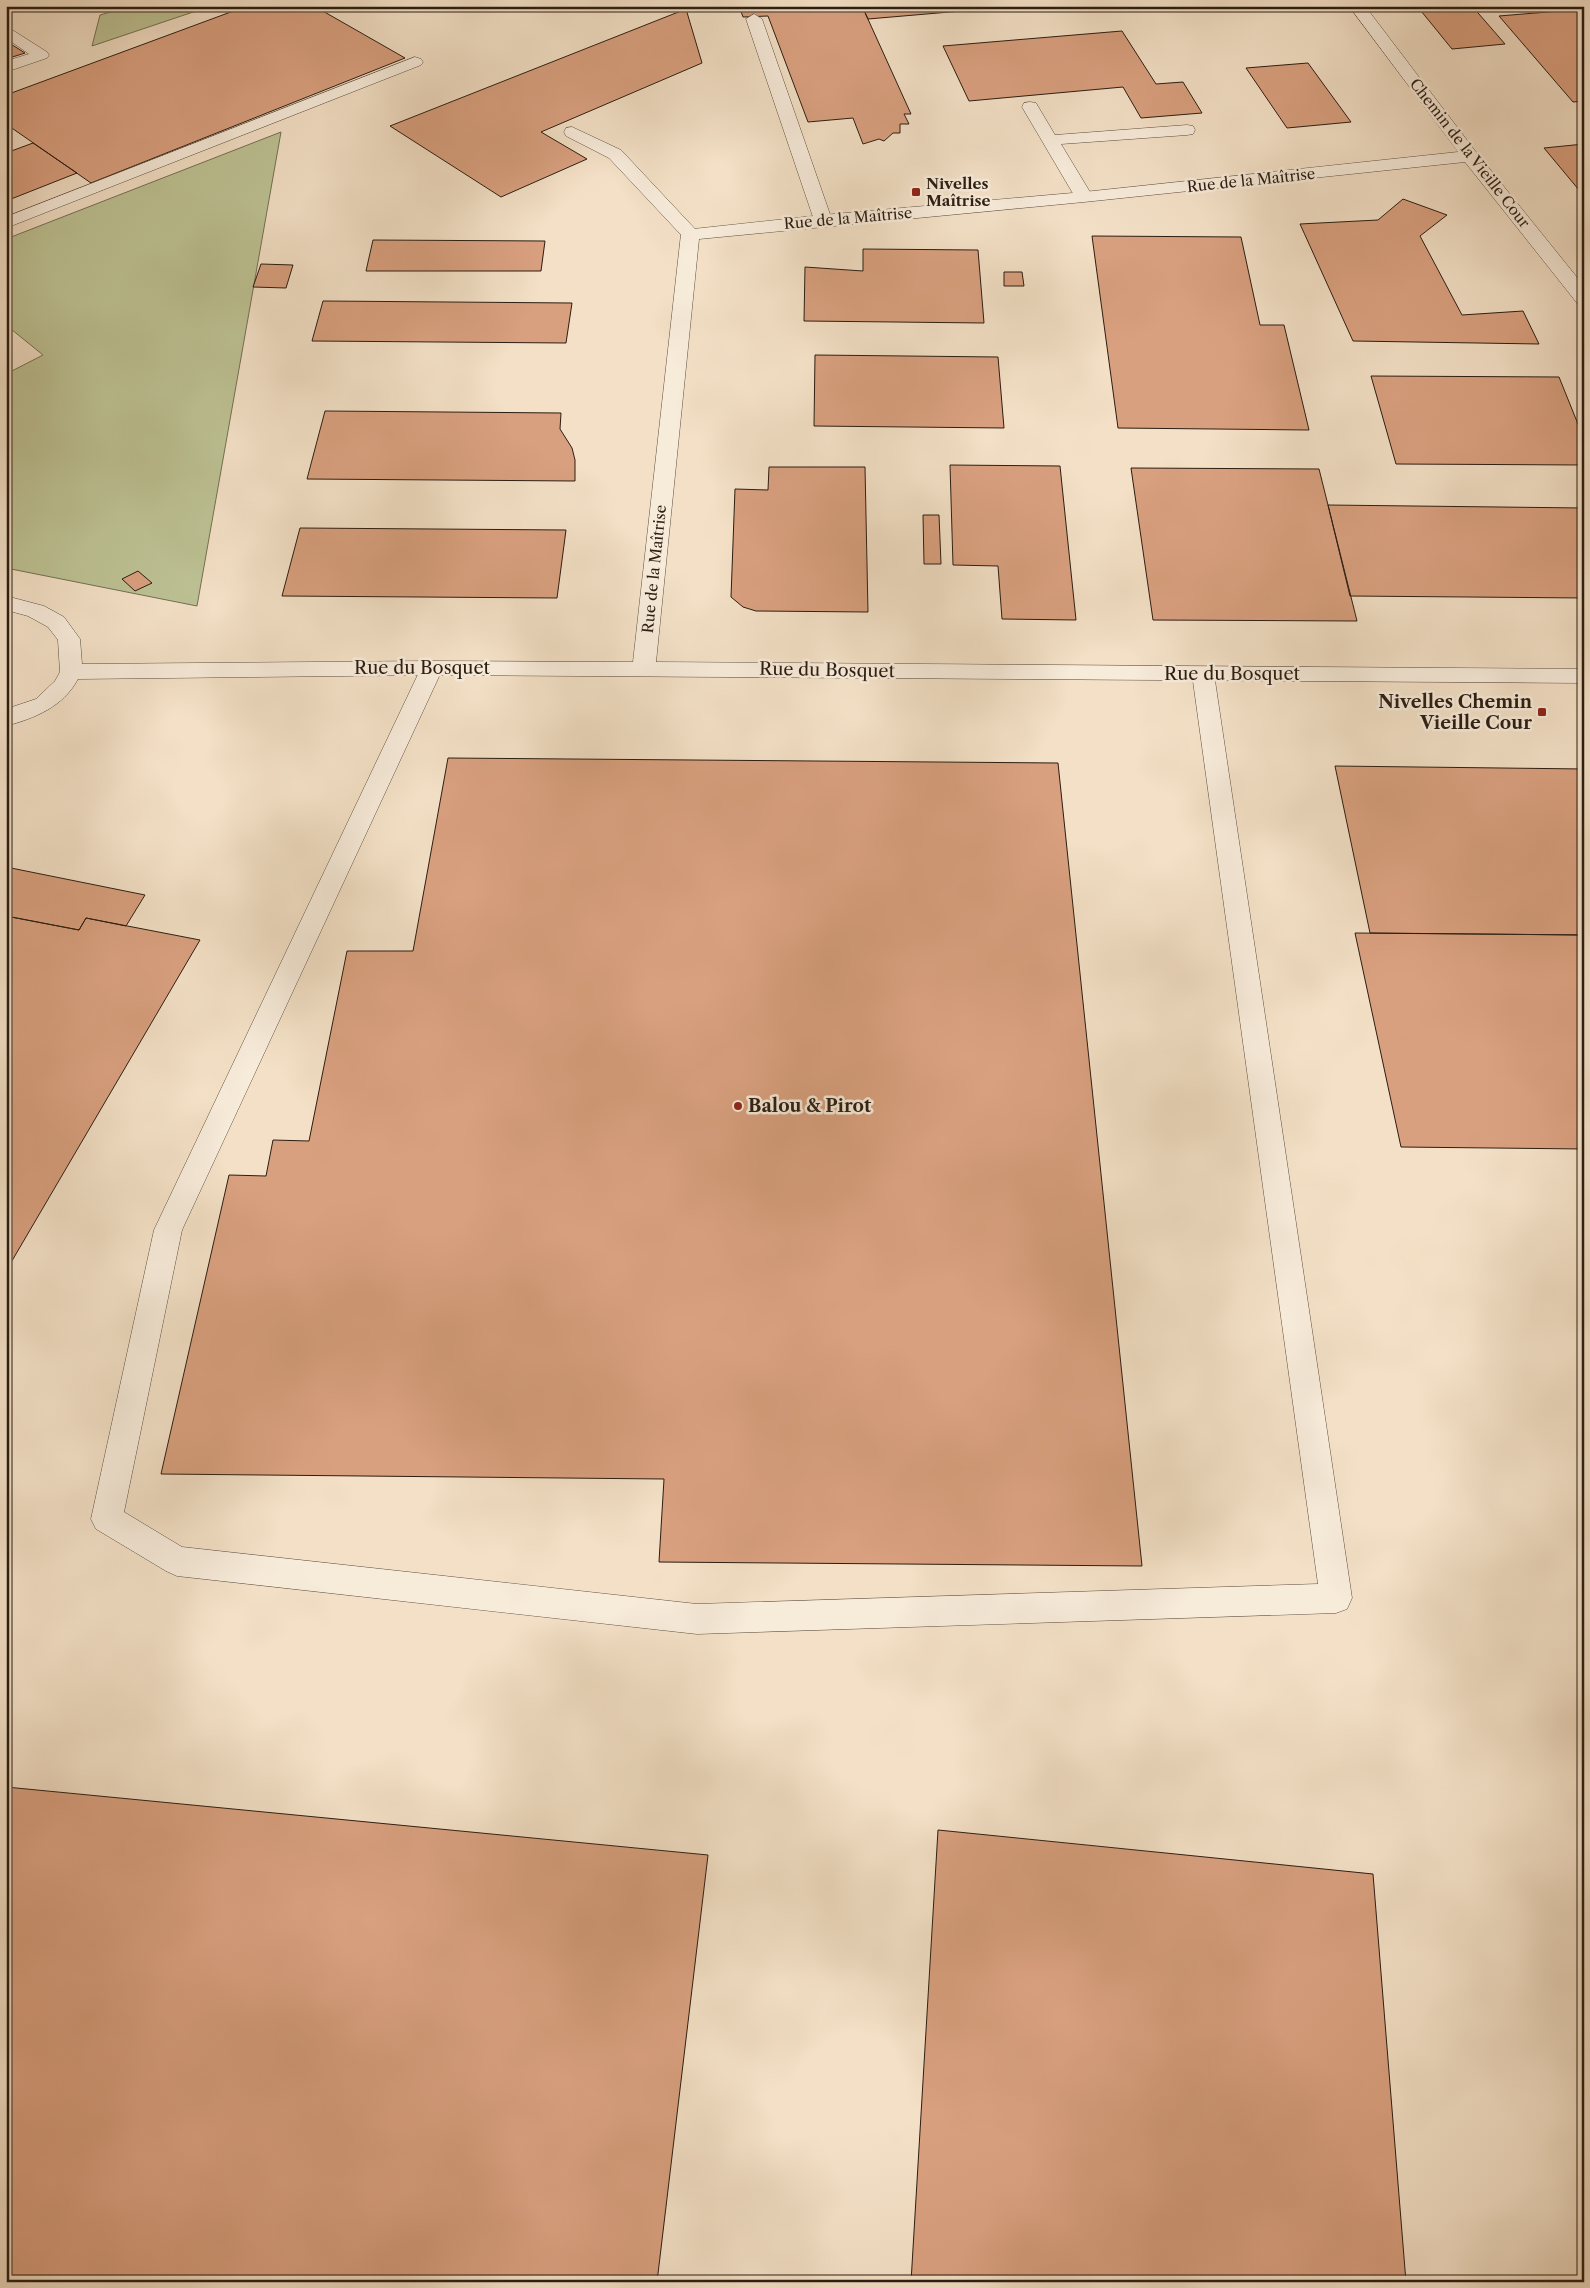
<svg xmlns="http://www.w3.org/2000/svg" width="1590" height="2288" viewBox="0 0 1590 2288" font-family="'Libre Caslon Text',serif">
  <rect width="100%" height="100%" fill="#f3e0c6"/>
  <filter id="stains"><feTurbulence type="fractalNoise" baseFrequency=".004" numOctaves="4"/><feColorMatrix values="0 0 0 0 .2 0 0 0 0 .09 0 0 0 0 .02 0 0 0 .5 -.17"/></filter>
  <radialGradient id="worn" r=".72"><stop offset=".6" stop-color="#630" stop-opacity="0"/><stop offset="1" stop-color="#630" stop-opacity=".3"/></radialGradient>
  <path fill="#bdc294" stroke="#747053" d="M131,6H211L92,46L100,15Z
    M281,132L197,606L6,568V374L43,355L6,325V239Z"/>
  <path fill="#d9a07f" stroke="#2b1d12" d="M247,6H314L405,58L91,183L6,124V95Z
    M739,6H862L911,114H904L909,124H900V133H893L884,141L879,139L863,144L853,118L808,122L768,16L743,17Z
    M862,6H1020L868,19Z
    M1417,6H1472L1505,44L1452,49Z
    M686,9L702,63L541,132L587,159L501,197L390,126Z
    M1584,9V101L1573,102L1499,16Z
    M1122,31L1156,84L1183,82L1202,113L1141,118L1123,87L969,101L943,46Z
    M6,41L25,53L6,59Z
    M1308,63L1351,122L1287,128L1246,68Z
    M33,143L77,173L6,201V153Z
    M1584,144V196L1544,148Z
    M1403,199L1447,215L1420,236L1462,315L1523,311L1539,344L1353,341L1300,224L1378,220Z
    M1092,236L1241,237L1260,325H1284L1309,430L1118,428Z
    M373,240L545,241L541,271H366Z
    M863,249L978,250L984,323L804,321L805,267L863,271Z
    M261,264L293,265L286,288L253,287Z
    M1004,272H1022L1024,286H1004Z
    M323,301L572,303L566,343L312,341Z
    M815,355L998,357L1004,428L814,426Z
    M1371,376L1559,377L1584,439V465L1396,464Z
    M325,411L561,413L560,429L572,448L575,460V481L307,479Z
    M950,465L1060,466L1076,620L1002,619L998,566L953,565Z
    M769,467H865L868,612L756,611L743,607L731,597L735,489L768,490Z
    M1131,468L1319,469L1357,621L1153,620Z
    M1328,505L1584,508V598L1350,596Z
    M923,515H939L941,564H924Z
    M300,528L566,530L557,598L282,596Z
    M138,571L152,583L135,591L122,579Z
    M448,758L1058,763L1142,1566L659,1562L664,1479L161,1474L229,1175L266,1176L273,1140L309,1141L347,951H413Z
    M1335,766L1584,769V935L1370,933Z
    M6,867L145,895L126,926L86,918L79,930L6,916Z
    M6,916L79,930L86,918L200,940L6,1271Z
    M1355,933L1584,935V1149L1401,1147Z
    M6,1787L708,1855L657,2282H6Z
    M938,1830L1373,1874L1406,2282H911Z"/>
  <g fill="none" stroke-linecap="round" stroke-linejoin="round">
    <g stroke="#5d4e3f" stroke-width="1">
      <path id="lane" d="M754,14L762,19L832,220L829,224H817L814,220L746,19Z
        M6,26L47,52L49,55L47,58L6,72V61L29,54L6,38Z
        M415,57L421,59L423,62L421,65L6,228V217Z
        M1030,102L1036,103L1055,135L1187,125L1193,126L1195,130L1193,134L1187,135L1061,144L1093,197L1090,201H1078L1075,197L1022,107L1024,103Z
        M572,127L621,150L696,230L699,234L696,238H684L609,158L566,136L564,132L566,128Z
        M432,661L440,663L443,668L182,1230L124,1512L182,1547L697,1604L1318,1584L1192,674L1195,669L1203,667L1211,669L1214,674L1352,1598L1347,1609L1336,1613L697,1634L177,1576L166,1571L96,1529L91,1519L154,1230L421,668L424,663Z"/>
    </g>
    <g stroke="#5d4e3f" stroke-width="1">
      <path id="street" d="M1349,6H1365L1476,152L1584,286V305L1577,303L1465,162L1084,202L699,239L656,662L1584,669V683L432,675L78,679C63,707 35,718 6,726V709L36,699L55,681L60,672L58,640L48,627L28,616L6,610V596L44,606L64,617L80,639L82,664L432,661L633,662L681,234L684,230L823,215L1084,192L1458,152Z"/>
    </g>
    <use href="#lane" fill="#f7ebda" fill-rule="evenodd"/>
    <use href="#street" fill="#f7ebda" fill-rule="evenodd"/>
  </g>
  <g fill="#8f2418" stroke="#f7ebda" stroke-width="2">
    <rect x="911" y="187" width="10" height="10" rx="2.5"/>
    <rect x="1537" y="707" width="10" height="10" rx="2.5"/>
    <circle cx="738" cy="1106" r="5"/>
  </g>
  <g text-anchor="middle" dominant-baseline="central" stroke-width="5" stroke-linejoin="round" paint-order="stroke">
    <g font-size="15" fill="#2b1d12" stroke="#f7ebda">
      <text transform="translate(1470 153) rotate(52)">Chemin de la Vieille Cour</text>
      <text transform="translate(1251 180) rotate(-6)">Rue de la Maîtrise</text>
      <text transform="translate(848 218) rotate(-5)">Rue de la Maîtrise</text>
      <text transform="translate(654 569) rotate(-84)">Rue de la Maîtrise</text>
    </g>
    <g font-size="15" font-weight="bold" fill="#2b1d12" stroke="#f7ebda" text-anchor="start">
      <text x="926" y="183">Nivelles<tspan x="926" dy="17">Maîtrise</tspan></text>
    </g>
    <g font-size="18" fill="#2b1d12" stroke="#f7ebda">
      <text x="422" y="668">Rue du Bosquet</text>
      <text transform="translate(827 670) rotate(1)">Rue du Bosquet</text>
      <text x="1232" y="674">Rue du Bosquet</text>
    </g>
    <g font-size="18" font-weight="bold" fill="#2b1d12" stroke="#f7ebda" text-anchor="end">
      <text x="1532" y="702">Nivelles Chemin<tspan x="1532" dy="21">Vieille Cour</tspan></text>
      <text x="748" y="1106" text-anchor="start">Balou &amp; Pirot</text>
    </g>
  </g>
  <rect width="1590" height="2288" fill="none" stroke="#f3e0c6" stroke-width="25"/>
  <rect x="8" y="8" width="1575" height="2273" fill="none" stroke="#2b1d12" stroke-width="2.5"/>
  <rect x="12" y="12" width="1565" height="2263" fill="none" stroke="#2b1d12"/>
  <rect width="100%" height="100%" filter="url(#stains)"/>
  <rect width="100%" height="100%" fill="url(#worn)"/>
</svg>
